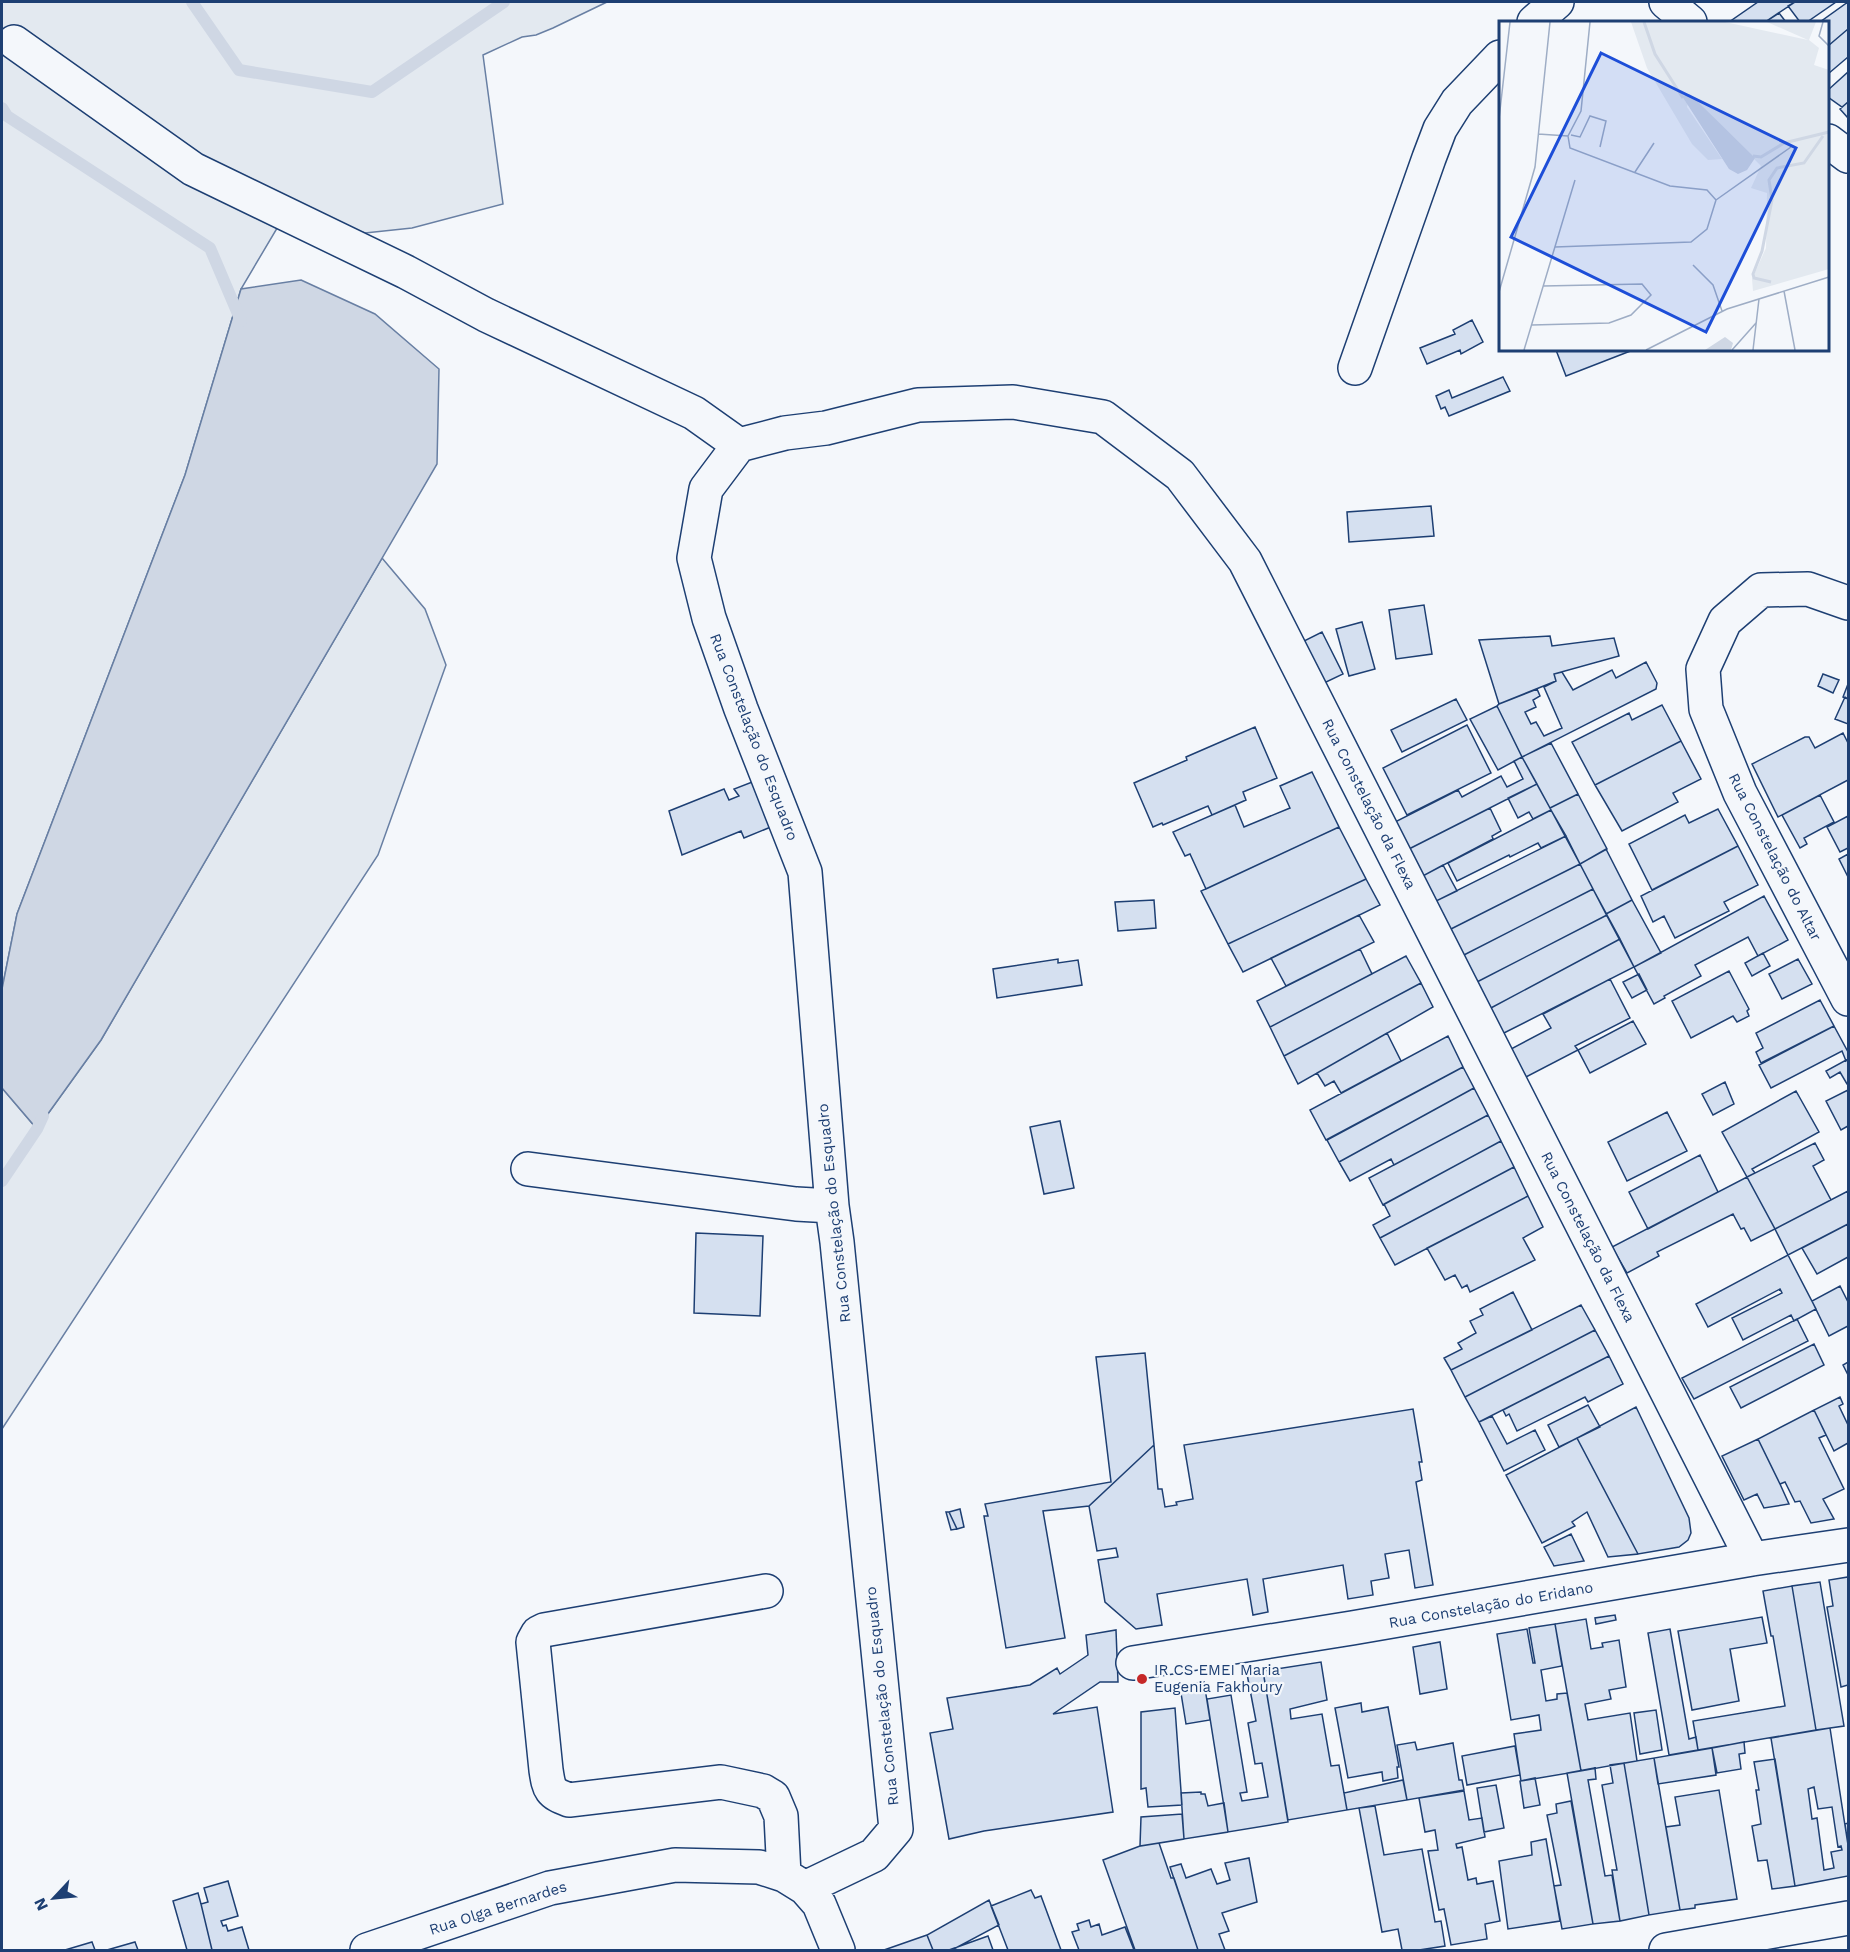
<svg xmlns="http://www.w3.org/2000/svg" width="1850" height="1952" viewBox="0 0 1850 1952" font-family="'Work Sans',sans-serif">
  <rect width="100%" height="100%" fill="#f4f7fb"/>
  <path fill="#e3e9f0" stroke="#687fa3" stroke-width="1.5" d="M2,2H607L553,28L536,35L522,37L483,55L503,204L412,228L365,233L289,208L241,289L185,475L17,914L2,989Z
    M382,558L425,609L446,665L378,855L2,1429V1088L37,1129L101,1040Z"/>
  <path fill="#cfd7e4" stroke="#687fa3" stroke-width="1.5" d="M301,280L375,314L439,369L437,464L101,1040L37,1129L2,1088V989L17,914L185,475L241,289Z"/>
  <g fill="none" stroke-linecap="round" stroke-linejoin="round">
    <path stroke="#cfd7e4" stroke-width="12" d="M192,2L239,70L372,92L504,2
      M2,108L7,116L210,248L241,321
      M2,1181L37,1129L43,1116"/>
  </g>
  <path fill="#d5e0f0" stroke="#1d3f73" stroke-width="1.5" fill-rule="evenodd" d="M1758,2H1795L1765,22H1735L1732,20Z
    M1795,2H1836L1807,22H1800L1788,6Z
    M1848,2V29L1828,46V22H1820Z
    M1779,13L1786,22H1765Z
    M1848,29V57L1828,74V46Z
    M1848,72V102L1842,107L1828,97V90Z
    M1848,102V118L1840,109Z
    M1472,320L1483,342L1461,354L1460,350L1427,364L1420,348L1455,334L1453,330Z
    M1556,350H1633L1566,376Z
    M1503,377L1510,391L1449,416L1445,407L1441,409L1436,396L1449,390L1452,398Z
    M1431,506L1434,536L1349,542L1347,512Z
    M1424,605L1432,654L1396,659L1389,610Z
    M1362,622L1375,669L1349,676L1336,629Z
    M1322,632L1343,674L1322,684L1302,642Z
    M1550,636L1552,646L1614,638L1619,656L1554,674L1556,681L1499,704L1479,640Z
    M1646,662L1657,683L1656,689L1522,757L1497,706L1499,704L1537,689L1540,696L1533,700L1536,707L1525,712L1531,724L1536,722L1544,736L1562,728L1544,687L1556,681L1554,674L1562,672L1573,690L1612,670L1616,678Z
    M1823,674L1839,680L1833,693L1818,686Z
    M1848,684V699L1843,697Z
    M1845,697L1848,699V724L1835,719Z
    M1456,699L1467,720L1402,752L1391,730Z
    M1662,705L1681,741L1595,785L1572,742L1629,713L1632,720Z
    M1497,706L1522,757L1498,770L1470,719Z
    M1467,725L1491,773L1407,815L1383,768Z
    M1255,727L1277,778L1243,792L1246,800L1212,815L1208,806L1163,825L1162,823L1153,827L1134,783L1187,760L1186,757Z
    M1843,733L1848,743V780L1778,817L1752,764L1805,737H1809L1815,748Z
    M1681,741L1701,779L1673,793L1678,802L1622,831L1595,785Z
    M1551,743L1578,794L1550,808L1522,757Z
    M1522,757L1537,784L1405,851L1391,824L1458,790L1462,797L1501,776L1507,787L1523,779L1514,761Z
    M1312,772L1339,827L1206,889L1190,854L1185,856L1173,832L1235,805L1244,827L1290,808L1280,786Z
    M760,779L778,824L744,838L741,831L682,855L669,811L724,789L729,800L739,796L734,789Z
    M1537,784L1551,810L1533,819L1529,812L1518,818L1508,798Z
    M1578,794L1607,849L1580,864L1550,808Z
    M1820,795L1834,822L1804,838L1807,844L1800,848L1782,815Z
    M1490,808L1501,831L1492,836L1493,839L1419,878L1405,851Z
    M1718,809L1738,846L1652,890L1629,844L1685,815L1689,823Z
    M1551,810L1566,836L1541,848L1538,843L1510,857L1509,855L1457,881L1448,863Z
    M1848,816V848L1840,852L1827,827Z
    M1339,827L1366,879L1228,944L1201,891Z
    M1566,836L1580,864L1447,931L1432,903Z
    M1738,846L1758,885L1724,902L1729,911L1675,938L1664,916L1653,922L1641,896Z
    M1606,849L1632,900L1606,914L1580,864Z
    M1848,854V877L1839,859Z
    M1580,864L1593,889L1460,957L1447,931Z
    M1443,865L1457,891L1432,903L1419,878Z
    M1366,879L1380,905L1243,972L1228,944Z
    M1593,889L1607,915L1475,983L1460,957Z
    M1764,896L1788,940L1758,956L1748,937L1695,965L1701,976L1664,996L1665,998L1654,1004L1634,967Z
    M1154,900L1156,928L1118,931L1115,902Z
    M1632,900L1661,953L1634,967L1606,914Z
    M1359,915L1374,942L1286,986L1271,958Z
    M1607,915L1620,939L1489,1009L1475,983Z
    M1620,939L1634,967L1502,1034L1489,1009Z
    M1360,949L1372,974L1270,1027L1257,1001Z
    M1763,953L1770,966L1752,976L1745,963Z
    M1406,956L1421,983L1284,1056L1270,1027Z
    M1058,959V963L1078,960L1082,985L997,998L993,969Z
    M1798,959L1812,984L1782,999L1769,974Z
    M1729,971L1749,1009L1747,1011L1749,1016L1737,1022L1733,1016L1691,1038L1672,1001Z
    M1639,974L1647,990L1632,998L1623,982Z
    M1610,979L1630,1018L1575,1046L1578,1050L1526,1077L1511,1049L1551,1028L1543,1014Z
    M1421,983L1433,1007L1298,1084L1284,1056Z
    M1820,1000L1834,1026L1761,1063L1756,1052L1763,1048L1756,1033Z
    M1633,1021L1646,1044L1590,1073L1578,1050Z
    M1834,1026L1848,1052V1059L1846,1061L1842,1051L1771,1088L1759,1065Z
    M1387,1033L1401,1061L1341,1093L1334,1081L1325,1086L1317,1073Z
    M1448,1036L1463,1067L1326,1140L1310,1110Z
    M1848,1059V1084H1847L1840,1072L1830,1078L1826,1071Z
    M1463,1067L1474,1088L1339,1162L1327,1140Z
    M1725,1082L1734,1104L1713,1115L1702,1094Z
    M1474,1088L1488,1115L1394,1165L1391,1159L1350,1181L1339,1162Z
    M1848,1090V1126L1841,1130L1826,1101Z
    M1796,1091L1819,1132L1752,1169L1755,1173L1747,1177L1722,1132Z
    M1667,1112L1687,1151L1627,1181L1608,1142Z
    M1488,1115L1501,1141L1383,1205L1369,1178Z
    M1060,1121L1074,1188L1044,1194L1030,1127Z
    M1501,1141L1514,1167L1380,1238L1373,1225L1390,1216L1384,1204Z
    M1815,1143L1824,1160L1813,1166L1831,1200L1775,1229L1747,1177Z
    M1700,1155L1718,1192L1648,1229L1629,1192Z
    M1514,1167L1528,1196L1395,1265L1380,1238Z
    M1747,1177L1775,1229L1751,1241L1744,1228L1741,1229L1733,1214L1657,1252L1659,1256L1627,1273L1612,1247Z
    M1848,1191V1224L1788,1255L1775,1229Z
    M1528,1196L1543,1227L1523,1238L1535,1260L1470,1292L1467,1285L1462,1288L1455,1275L1445,1280L1427,1248Z
    M1848,1224V1257L1817,1274L1802,1248Z
    M696,1233L763,1236L760,1316L694,1313Z
    M1788,1255L1816,1309L1794,1321L1791,1315L1743,1340L1732,1318L1782,1293L1780,1289L1708,1327L1696,1304Z
    M1840,1286L1848,1302V1326L1829,1336L1812,1301Z
    M1513,1292L1532,1330L1451,1370L1444,1358L1462,1349L1458,1343L1476,1333L1470,1321L1483,1315L1480,1309Z
    M1581,1305L1595,1330L1465,1397L1451,1370Z
    M1797,1319L1808,1341L1694,1399L1682,1378Z
    M1595,1330L1609,1356L1479,1422L1465,1397Z
    M1814,1344L1824,1365L1741,1408L1730,1387Z
    M1145,1353L1154,1445L1089,1506L1043,1511L1065,1638L1006,1648L984,1516H988L985,1504L1111,1482L1096,1357Z
    M1609,1356L1623,1384L1588,1402L1585,1397L1517,1431L1509,1414L1506,1416L1503,1410Z
    M1848,1362V1375L1843,1365Z
    M1840,1397L1843,1404L1839,1406L1848,1425V1443L1834,1451L1814,1410Z
    M1588,1405L1600,1427L1559,1447L1548,1425Z
    M1636,1407L1689,1518L1691,1533L1688,1540L1679,1547L1638,1554L1577,1438Z
    M1413,1409L1422,1462H1419L1422,1480L1416,1482L1433,1585L1415,1588L1409,1550L1385,1554L1389,1578L1371,1581L1373,1595L1348,1599L1343,1565L1263,1579L1268,1612L1253,1615L1247,1579L1157,1594L1162,1625L1136,1629L1105,1602L1098,1560L1118,1557L1116,1548L1097,1551L1089,1506L1154,1445L1158,1489H1162L1165,1507L1177,1505L1176,1502L1193,1499L1184,1445Z
    M1814,1410L1826,1435L1819,1438L1844,1489L1823,1499L1834,1519L1811,1523L1800,1501L1795,1502L1785,1482L1780,1484L1758,1439Z
    M1492,1416L1507,1444L1535,1430L1545,1450L1504,1471L1479,1422Z
    M1577,1438L1638,1554L1608,1557L1587,1512L1572,1522L1575,1526L1542,1543L1506,1475Z
    M1758,1439L1780,1484L1789,1504L1764,1508L1757,1494L1744,1500L1722,1456Z
    M960,1509L964,1527L957,1529L949,1512Z
    M946,1512H949L957,1529L951,1530Z
    M1571,1534L1584,1561L1554,1566L1544,1547Z
    M1848,1577V1685L1841,1687L1827,1607L1833,1606L1829,1580Z
    M1820,1582L1844,1726L1816,1730L1792,1586Z
    M1792,1586L1816,1730L1698,1750L1693,1721L1785,1706L1773,1636H1771L1763,1591Z
    M1615,1615L1616,1620L1596,1624L1595,1618Z
    M1762,1617L1767,1643L1730,1649L1739,1701L1692,1710L1678,1631Z
    M1586,1619L1591,1649L1603,1647L1602,1643L1619,1640L1626,1687L1609,1690L1611,1699L1585,1704L1588,1720L1630,1713L1637,1761L1581,1771L1555,1624Z
    M1555,1624L1562,1666L1541,1670L1546,1701L1557,1699V1694L1567,1693L1581,1771L1521,1781L1514,1734L1541,1730L1539,1715L1511,1720L1497,1634L1527,1629L1533,1663H1535L1529,1628Z
    M1670,1629L1689,1739L1696,1737L1698,1750L1669,1755L1648,1633Z
    M1116,1630L1118,1682H1100L1053,1714L1097,1707L1113,1812L984,1831L949,1839L930,1733L953,1729L947,1698L1030,1685L1057,1668L1060,1674L1088,1655L1086,1635Z
    M1440,1642L1447,1689L1420,1694L1413,1647Z
    M1321,1662L1327,1700L1290,1709L1291,1719L1322,1714L1331,1766L1339,1765L1347,1810L1288,1820L1263,1671Z
    M1263,1671L1288,1822L1228,1832L1207,1699L1231,1695L1247,1792L1240,1793L1242,1801L1268,1797L1262,1763L1255,1764L1248,1723L1256,1721L1247,1674Z
    M1204,1682L1210,1720L1186,1724L1180,1687Z
    M1361,1703L1362,1712L1388,1707L1399,1767H1397L1398,1778L1383,1781L1382,1772L1348,1778L1335,1708Z
    M1175,1708L1182,1805L1148,1807L1146,1788L1141,1789V1712Z
    M1656,1710L1662,1750L1640,1754L1634,1713Z
    M1830,1728L1848,1845V1876L1795,1886L1771,1738ZM1814,1787L1818,1809L1832,1807L1838,1847L1841,1846L1842,1850L1831,1852L1834,1868L1824,1870L1817,1818L1812,1819L1808,1789Z
    M1415,1742L1417,1750L1453,1743L1459,1780H1462L1464,1790L1407,1800L1397,1745Z
    M1744,1742L1745,1753L1739,1754L1741,1769L1717,1773L1712,1748Z
    M1515,1746L1520,1775L1467,1785L1462,1756Z
    M1712,1748L1716,1775L1658,1784L1654,1758Z
    M1654,1758L1680,1910L1649,1915L1624,1763Z
    M1775,1759L1795,1886L1772,1889L1767,1860L1758,1861L1752,1826L1761,1824L1756,1790H1759L1754,1762Z
    M1624,1763L1649,1915L1620,1921L1612,1870H1617L1602,1785L1613,1783L1610,1765Z
    M1595,1768L1596,1779L1588,1780L1605,1876L1612,1875L1620,1921L1593,1924L1567,1773Z
    M1535,1778L1540,1805L1524,1808L1520,1781Z
    M1403,1780L1407,1800L1347,1810L1344,1793Z
    M1496,1785L1504,1828L1484,1832L1477,1788Z
    M1719,1790L1737,1899L1695,1905V1908L1680,1910L1666,1827L1680,1825L1675,1797Z
    M1464,1791L1469,1820L1482,1818L1485,1837L1456,1844L1457,1848L1462,1847L1468,1880L1476,1878L1477,1884L1493,1881L1500,1921L1485,1924L1487,1939L1451,1945L1444,1909L1439,1910L1428,1851L1438,1850L1435,1830L1425,1832L1419,1798Z
    M1201,1792V1794H1205L1208,1806L1224,1803L1228,1832L1184,1839L1181,1793Z
    M1571,1801L1593,1924L1562,1929L1554,1886L1561,1885L1547,1815L1557,1813L1556,1804Z
    M1375,1806L1384,1855L1422,1849L1435,1922L1441,1921L1445,1946L1419,1950H1402L1398,1929L1382,1932L1359,1808Z
    M1182,1814L1184,1839L1140,1846L1141,1817Z
    M1848,1823V1845L1845,1824Z
    M1546,1839L1560,1921L1508,1929L1499,1861L1532,1855L1531,1842Z
    M1159,1843L1171,1878H1174L1198,1950H1135L1103,1860L1140,1846Z
    M1249,1858L1257,1902L1222,1913L1229,1931L1219,1934L1225,1950H1198L1170,1867L1181,1864L1186,1878L1211,1869L1217,1884L1230,1880L1225,1863Z
    M228,1881L238,1916L221,1921L223,1926L226,1925L228,1931L242,1927L249,1950H212L201,1904L208,1902L204,1888Z
    M1031,1890L1035,1898L1041,1896L1061,1950H1008L991,1906Z
    M198,1893L201,1904L212,1950H187L173,1901Z
    M989,1900L999,1925L952,1950H933L927,1935Z
    M1089,1920L1091,1927L1099,1924L1102,1935L1125,1927L1134,1950H1079L1072,1932L1079,1930L1077,1924Z
    M927,1935L933,1950H884Z
    M988,1936L993,1950H949Z
    M92,1942L95,1950H65Z
    M135,1942L138,1950H107Z"/>
  <g fill="none" stroke-linecap="round" stroke-linejoin="round">
    <g stroke="#1d3f73" stroke-width="36">
      <path id="minor" d="M1534,22L1557,2
        M14,42L193,169L406,272L486,315L694,413L739,445
        M1355,368L1429,158L1440,129L1457,102L1500,57
        M739,445L785,433L826,428L918,405L1013,402L1103,417L1180,475L1245,561L1752,1559
        M739,445L706,489L694,558L709,618L741,709L805,872L832,1206L837,1242L896,1829L874,1855L805,1888
        M1848,603L1808,589L1761,590L1725,621L1703,669L1706,709L1740,793L1848,999
        M528,1169L796,1204L832,1206
        M766,1591L544,1630L538,1633L533,1642L546,1770C549,1790 550,1793 569,1800L721,1782L763,1791L773,1797L781,1816L784,1875
        M1133,1663L1352,1628L1752,1559L1848,1545
        M367,1950L550,1888L675,1865L759,1867L784,1875L805,1888L819,1904L838,1950
        M1666,1950L1848,1918"/>
    </g>
    <g stroke="#1d3f73" stroke-width="36">
      <path id="major" d="M1666,2L1690,22
        M1828,141L1848,156"/>
    </g>
    <use href="#minor" stroke="#f4f7fb" stroke-width="33"/>
    <use href="#major" stroke="#f4f7fb" stroke-width="33"/>
  </g>
  <circle fill="#c62828" stroke="#f4f7fb" stroke-width="2" cx="1142" cy="1679" r="6"/>
  <g text-anchor="middle" dominant-baseline="central" stroke-width="4.5" stroke-linejoin="round" paint-order="stroke">
    <g font-size="15" fill="#1d3f73" stroke="#f4f7fb">
      <text transform="translate(754 737) rotate(69)">Rua Constelação do Esquadro</text>
      <text transform="translate(1369 804) rotate(63)">Rua Constelação da Flexa</text>
      <text transform="translate(1775 857) rotate(63)">Rua Constelação do Altar</text>
      <text transform="translate(834 1213) rotate(-96)">Rua Constelação do Esquadro</text>
      <text transform="translate(1588 1237) rotate(63)">Rua Constelação da Flexa</text>
      <text transform="translate(1491 1605) rotate(-10)">Rua Constelação do Eridano</text>
      <text transform="translate(882 1696) rotate(-96)">Rua Constelação do Esquadro</text>
      <text transform="translate(498 1908) rotate(-18)">Rua Olga Bernardes</text>
    </g>
    <g font-size="15" fill="#1d3f73" stroke="#f4f7fb" text-anchor="start">
      <text x="1154" y="1670">IR CS EMEI Maria<tspan x="1154" dy="17">Eugenia Fakhoury</tspan></text>
    </g>
  </g>
  <g transform="translate(1499 21)">
    <rect width="330" height="330" fill="#f4f7fb"/>
    <path d="M132,1H226L309,19L268,1H317L310,19L320,27L315,44L330,49V248L254,270L253,258L267,227L268,172L252,167L262,145L191,73L188,86L223,138L209,139L193,123L148,47Z" fill="#e3e9f0"/>
    <path d="M191,73L256,137L248,149L239,153L230,148L183,75ZM226,316L234,322L232,329H206Z" fill="#cfd7e4"/>
    <path fill="none" stroke="#cfd7e4" stroke-width="3" d="M145,1L156,33L184,77M254,135L262,136L285,122L330,111M272,261L255,257L254,253L263,230L273,179L270,159L278,147L305,142L324,115"/>
    <path fill="none" stroke="#9eadc5" stroke-width="1.5" d="M324,1L320,15L330,25M0,98L11,1M39,113L69,115M72,114L81,116L91,95L107,100L101,126M69,115L71,127L171,165L208,169L217,179M69,115L82,90L91,1M136,151L155,122M217,179L292,126M56,226L192,221L208,208L217,179M194,244L214,264L223,290M285,270L296,329M0,271L36,146L51,1M33,304L110,302L132,294L152,274L143,263L44,265M25,329L76,159M147,329L228,288L330,256M233,329L257,302M254,329L260,278"/>
    <path fill="#1d4ed8" fill-opacity="0.15" stroke="#1d4ed8" stroke-width="3" d="M102,32L297,127L207,311L12,216Z"/>
    <rect width="330" height="330" fill="none" stroke="#1d3f73" stroke-width="3"/>
  </g>
  <rect width="1850" height="1952" fill="none" stroke="#1d3f73" stroke-width="6"/>
  <g transform="translate(54 1898) rotate(244)" stroke="#f4f7fb" stroke-width="4.5" paint-order="stroke">
  <path d="M0-4.5L10 22L0 15L-10 22Z" fill="#1d3f73"/>
  <text y="-9" font-size="16" font-weight="bold" text-anchor="middle" fill="#1d3f73">N</text>
  </g>
</svg>
